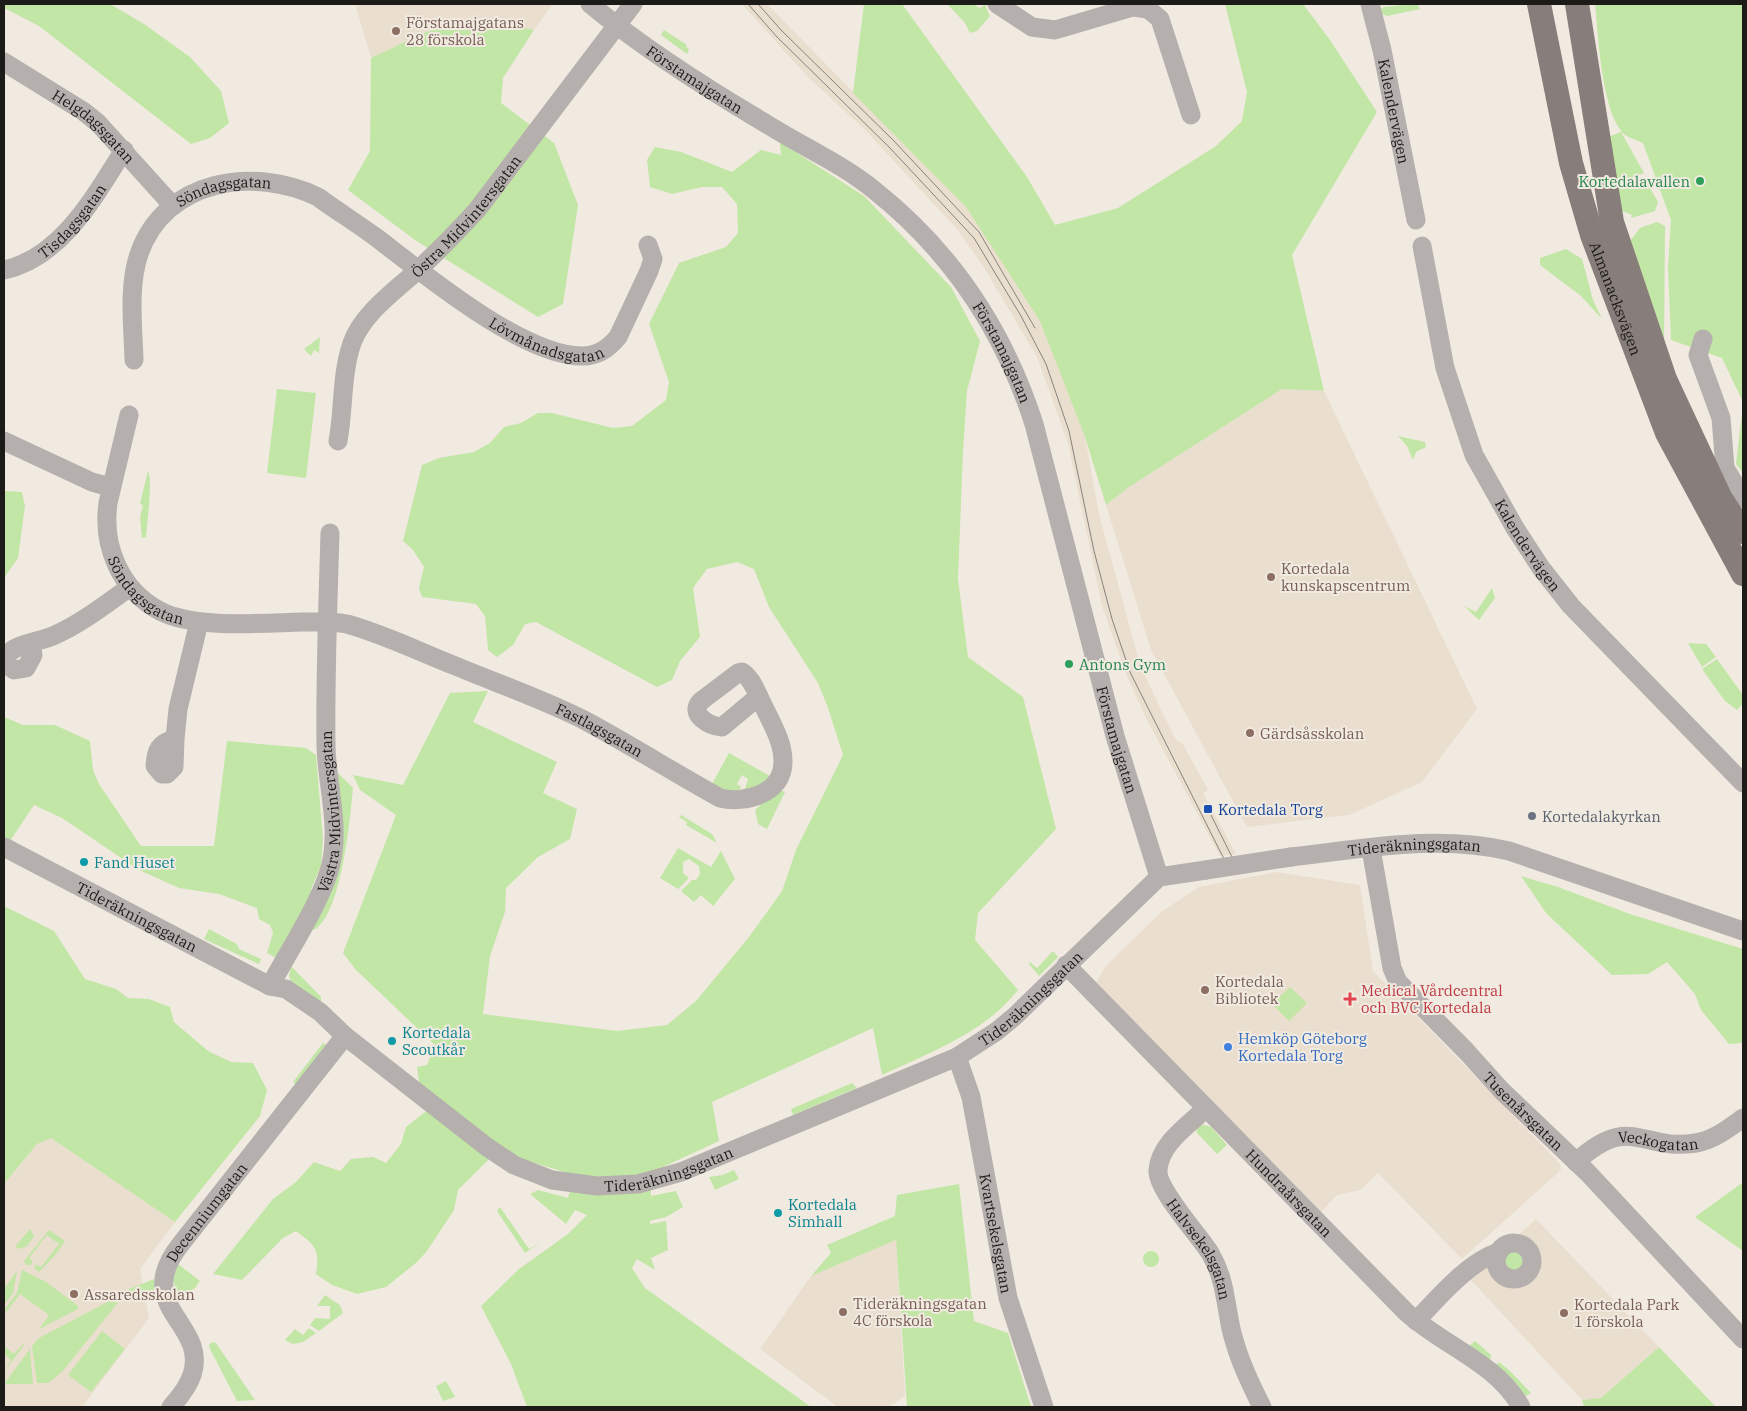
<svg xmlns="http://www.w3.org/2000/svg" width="1747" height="1411" viewBox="0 0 1747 1411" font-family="'IBM Plex Serif',serif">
  <rect width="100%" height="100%" fill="#f1eae1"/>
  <path fill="#eadecf" d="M355,4H553L534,30L482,19L426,32L371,58Z
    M742,4H767L966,207L1041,321L1085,437L1099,514L1140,665L1175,739L1183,744L1208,790L1203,793L1236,854L1220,856L1147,720L1126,674L1102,606L1068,443L1037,357L985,269L956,228L866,131L807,76Z
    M1282,389L1324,391L1477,709L1422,782L1349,815L1247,827L1151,650L1106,505L1129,487Z
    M1276,872L1360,885L1373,971L1560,1164L1561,1170L1462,1259L1378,1173L1360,1190L1337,1195L1319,1214L1093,988L1105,967L1161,912L1199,887Z
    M51,1138L175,1222L140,1269L149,1318L82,1407H4V1184L37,1144Z
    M1536,1219L1659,1347L1601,1398L1582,1400L1470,1279Z
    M896,1240L905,1396L889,1407H838L760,1349L811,1276Z"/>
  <path fill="#c2e6a5" d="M4,4H110L144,24L190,57L221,91L229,123L210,138L191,144L39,26L4,8Z
    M864,4H902L1027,177L1055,225L1118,208L1216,146L1242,121L1247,92L1225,4H1303L1330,40L1377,112L1292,255L1324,391L1282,389L1129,487L1106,505L1085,437L1040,321L966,207L853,93Z
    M947,4H974L979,8L985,5L990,16L977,31L970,33L965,23Z
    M1414,4L1418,5L1420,9L1387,16L1380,13L1381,9L1384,7Z
    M1595,4H1743V402L1722,358L1671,340L1668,267L1671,220L1643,143C1638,140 1629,138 1625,135C1602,115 1598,34 1595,4Z
    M482,19L534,30L503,78L501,103L554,143L578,205L563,304L538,317L415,240L348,190L370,151L371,58L426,32Z
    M664,30L687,45L686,47L689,49L687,54L661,35Z
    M1621,132L1644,173L1618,184L1625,185L1644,178L1658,202L1655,211L1631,218L1632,215L1620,210L1608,137Z
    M780,142L864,196L951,287L980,341L967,391L963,451L958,579L968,657L1023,697L1056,829L978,913L975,940L1018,990C984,1033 931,1052 882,1075L873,1028L712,1102L719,1141L650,1173L651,1196L676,1191L683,1207L666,1217L650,1221V1224L666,1221L668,1250L651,1258L655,1270L637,1259L632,1268L645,1288L811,1407H527L511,1364L481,1306L519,1269L568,1234L587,1215L575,1210L566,1224L530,1194L538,1190L568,1198L574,1175L525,1160L501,1147L458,1190L454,1210L427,1251L417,1262L386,1287L357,1294L332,1285L316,1274C320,1249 315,1245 296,1231L283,1238L242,1280L213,1274L273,1199L296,1182L314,1162L340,1171L351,1159L373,1157L386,1163L401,1144L406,1127L439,1101L419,1082L417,1067L427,1065L435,1045L356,970L343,953L396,815L360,790L353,775L403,785L450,693L488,691L473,722L557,762L543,793L577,809L570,839L538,857L506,888L505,912L490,956L483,1014L617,1031L667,1025L696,1001L749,937L782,891L796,850L843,755L827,705L818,683L769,607L754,569L737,562L707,569L693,588L700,637L680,661L672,680L657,687L536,622L525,624L513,645L497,657L488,650L485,616L476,604L422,597L419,588L424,567L413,550L403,541L422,465L439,458L474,452L490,443L504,427L521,423L538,413H552L613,428L632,426L666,400L669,382L649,324L679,263L726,247L738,233L737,204L722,187H702L672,194L650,187L647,160L655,147L681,152L732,172L761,150L781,155Z
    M1657,222L1665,226L1664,345L1630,241L1640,228Z
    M1566,249L1582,259L1593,300L1602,319L1581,296L1540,265V258Z
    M320,337L319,353L314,350L311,356L304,349Z
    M277,389L316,393L306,478L267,473Z
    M1743,406V473L1736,464Z
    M1398,436L1425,442L1426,447L1416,452L1413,460L1407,446Z
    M148,471C153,479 147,525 146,537L142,538L140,517L143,505L140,504Z
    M4,491L22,492L25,506L18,558L4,578Z
    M1492,588L1495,598L1479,620L1464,606L1476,612Z
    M1688,643L1706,644L1716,657L1702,667Z
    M1717,659L1743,695V703L1737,710L1725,701L1702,669Z
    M4,717L23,725H55L90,741L93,770L99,784L141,846H214L227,741L306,748L316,755L323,839L321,866L311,889L313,891L276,958L267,953L273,933L270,925L259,919L257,908L219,894L179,888L139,870L62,818L34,805L4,850Z
    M729,753L770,776L765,782L744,792L748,779L742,775L737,784L741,787L738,792L728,791L712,784Z
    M336,771L353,788C350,818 342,914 314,930L312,928L338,874L343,849Z
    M778,789L785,792L767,829L758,824L755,810Z
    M681,815L712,834L717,843L686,825L687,822L679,817Z
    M678,848L711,867L721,851L735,879L713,906L701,895L694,902L681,891L692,880H696L700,874L699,866L689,859L683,862V873L689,878L678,889L660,878Z
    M1521,876L1558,887L1630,914L1743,949V1043L1729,1044L1701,1010L1695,994L1667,962L1648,974L1612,975L1546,913Z
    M4,906L54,931L85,979L116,989L128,998L149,999L170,1007L174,1022L208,1051L231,1062L253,1063L267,1090L260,1116L175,1222L51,1138L37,1144L4,1184Z
    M209,929L237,944L239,949L261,959L259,964L204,939Z
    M1053,951L1058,957L1039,976L1029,964L1030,962L1037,968Z
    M291,966L321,997V1004L291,982L289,976Z
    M1290,987L1307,1003L1289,1021L1272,1004Z
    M323,1043L326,1045L296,1084L293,1082Z
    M852,1083L857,1088L793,1115L791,1109Z
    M1201,1124L1211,1127L1227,1145L1217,1154L1197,1133L1196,1128Z
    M734,1170L739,1179L715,1190L709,1177L723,1175Z
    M1742,1183H1743V1251L1695,1217Z
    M959,1184L974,1321L1008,1333L1031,1407H907L896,1240L811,1276L831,1253L827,1245L895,1216L897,1195Z
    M500,1207L529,1249L540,1243L525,1253L497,1211Z
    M30,1229L34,1236L27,1246L19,1249L15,1247Z
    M49,1230L65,1241L55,1255L39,1272L34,1268L36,1264L41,1267L59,1244L47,1235L29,1258L33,1261L31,1265H26L24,1261Z
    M1502 1261a12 12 0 1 1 24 0a12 12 0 1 1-24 0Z
    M1143 1259a8 8 0 1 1 16 0a8 8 0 1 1-16 0Z
    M178,1264L200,1281L195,1288L182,1296L177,1294L173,1280Z
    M22,1270L46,1282L78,1306V1309L39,1329L49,1315L20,1294L6,1312L4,1310L17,1293Z
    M17,1271L13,1293L4,1305V1289Z
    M154,1279L155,1298L125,1293L127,1290Z
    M325,1295L340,1305L343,1313L319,1331L310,1325L315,1318L330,1319V1306H317Z
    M117,1297L120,1300L62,1372L48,1383H37L32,1346L39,1338Z
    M309,1328L316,1333L303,1342L293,1344L285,1340L295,1329L303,1335Z
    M102,1331L125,1349L91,1392L68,1375Z
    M1475,1341L1491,1355L1490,1360L1468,1347Z
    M212,1342L216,1343L255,1400L237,1401L210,1349L209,1345Z
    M24,1343V1345L4,1372L11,1360L4,1354V1346L14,1354Z
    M1659,1347L1716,1407H1584L1582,1400L1601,1398Z
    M30,1349L33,1384H5L7,1380Z
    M1499,1362L1510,1371L1531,1393L1526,1396L1523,1394L1496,1365Z
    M446,1381L455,1397L443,1401L436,1386Z"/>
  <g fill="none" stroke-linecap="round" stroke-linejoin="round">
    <g stroke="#b5b0ae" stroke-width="19">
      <path id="s1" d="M590,4C644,49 704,87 765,123C801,146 841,163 874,190C951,251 1004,331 1034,424L1115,736L1159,877"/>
      <path d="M997,4L1032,27L1055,30L1133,7L1148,9L1160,19L1191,115"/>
      <path id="s2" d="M1370,4L1382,50L1416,220"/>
      <path id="s3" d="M4,62L83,111L98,123L173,206"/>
      <path id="s4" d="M1422,246L1445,368L1474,455L1515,528L1541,568L1571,606L1743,783"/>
      <path id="s5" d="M4,270C61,258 95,196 124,150"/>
      <path d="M1703,339L1698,355L1721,418L1725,468L1743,498"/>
      <path id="s6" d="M134,360C133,326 128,286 139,254C165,179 254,166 318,197C337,211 358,224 377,238C424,274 524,357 583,356C598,356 609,348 618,337L649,271L653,259L648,245"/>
      <path id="s7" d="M129,415L108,503C102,546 120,590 160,611C194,629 262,623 302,622C317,622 332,621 347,624C383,634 418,651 453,665C496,683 540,698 582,719C629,744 673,772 720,798C744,804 784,794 783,761C783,742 772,724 764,707C758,696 753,679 742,672L738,673L701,701C688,714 709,726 722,727L759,696"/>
      <path d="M4,441L92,482L110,487"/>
      <path id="s8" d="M338,441C344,409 341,375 352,343C363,313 395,291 418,270C438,251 458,231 477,210L633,4"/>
      <path d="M31,644L33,655L26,668L14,670L5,663L6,656C15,643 41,642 55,635C82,623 106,604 130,587"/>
      <path d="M175,739L174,767L167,774H162L155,766C156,750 159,743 175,739L178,709L199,622"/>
      <path id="s9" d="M4,847L270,986L286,989L320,1012L345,1036L487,1147L514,1165L552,1180L597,1186L638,1184L681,1172L957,1057L997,1031L1015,1016L1159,877L1206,870"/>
      <path id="s10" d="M1371,849L1392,968L1398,982L1466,1051L1502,1091L1588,1173L1743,1339"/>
      <path id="s11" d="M1291,857C1363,849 1438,834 1509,851L1743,931"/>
      <path id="s12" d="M1066,965L1406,1312C1443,1346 1496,1362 1521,1407"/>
      <path id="s13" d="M270,986C288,952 323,899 331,864C340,825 327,785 326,746C325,675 328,604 330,533"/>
      <path id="s14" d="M957,1057L971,1097L1008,1298L1044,1407"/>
      <path id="s15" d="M1206,1108C1188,1126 1160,1143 1158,1170C1156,1189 1199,1235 1210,1253C1226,1280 1225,1304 1232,1333C1239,1360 1250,1383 1262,1407"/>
      <path id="s16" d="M1576,1162C1631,1112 1641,1152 1696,1143C1714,1140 1729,1128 1743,1118"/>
      <circle cx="1514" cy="1261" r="18"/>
      <path d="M1416,1321C1438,1298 1469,1261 1499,1252"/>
      <path id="s17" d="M171,1407C179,1398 188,1387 192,1375C209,1323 131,1308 180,1245L345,1036"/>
    </g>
    <g stroke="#877e7b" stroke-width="24">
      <path id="s18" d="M1539,4L1571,163L1592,235L1667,433L1743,574"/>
      <path d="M1577,4L1612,222L1665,379L1721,499L1743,532"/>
    </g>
    <path stroke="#86827c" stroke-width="1" d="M748,4L777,37L890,148L974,238L1021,316L1046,364L1069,431L1094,551L1112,619L1130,672L1226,863
      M758,4L782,31L894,141L979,232L1035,328
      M1207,807L1234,861"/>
    <path stroke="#b5b0ae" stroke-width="19" d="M1206,870L1291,857"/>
  </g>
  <g fill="#8d6e63" stroke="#f1eae1" stroke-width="2">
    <circle cx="396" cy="31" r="5"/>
    <circle cx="1271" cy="577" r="5"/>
    <circle cx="1250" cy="733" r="5"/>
    <circle cx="1205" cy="990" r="5"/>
    <circle cx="74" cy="1294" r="5"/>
    <circle cx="843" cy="1312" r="5"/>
    <circle cx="1564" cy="1313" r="5"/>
  </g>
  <g fill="#2e9e5b" stroke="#f1eae1" stroke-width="2">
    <circle cx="1700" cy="181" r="5"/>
    <circle cx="1069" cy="664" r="5"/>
  </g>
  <rect fill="#1a4fb4" stroke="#f1eae1" stroke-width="2" x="1203" y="804" width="10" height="10" rx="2.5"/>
  <circle fill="#6b7280" stroke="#f1eae1" stroke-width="2" cx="1532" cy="816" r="5"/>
  <g fill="#0f9aa8" stroke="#f1eae1" stroke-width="2">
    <circle cx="84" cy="862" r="5"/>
    <circle cx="392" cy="1041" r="5"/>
    <circle cx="778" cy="1213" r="5"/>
  </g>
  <path fill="#e0444e" stroke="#f1eae1" stroke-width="2" d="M1347.5 991.5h5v5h5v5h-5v5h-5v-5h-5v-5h5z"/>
  <circle fill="#3f7fe0" stroke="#f1eae1" stroke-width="2" cx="1228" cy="1047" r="5"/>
  <g text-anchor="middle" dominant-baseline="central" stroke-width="4" stroke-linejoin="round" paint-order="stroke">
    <g font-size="15" fill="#785e54" stroke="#f1eae1" text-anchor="start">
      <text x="406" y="22">Förstamajgatans<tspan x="406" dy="17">28 förskola</tspan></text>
      <text x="1281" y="568">Kortedala<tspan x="1281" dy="17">kunskapscentrum</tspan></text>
      <text x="1260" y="733">Gärdsåsskolan</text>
      <text x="1215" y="981">Kortedala<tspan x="1215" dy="17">Bibliotek</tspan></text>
      <text x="84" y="1294">Assaredsskolan</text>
      <text x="853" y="1303">Tideräkningsgatan<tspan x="853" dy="17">4C förskola</tspan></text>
      <text x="1574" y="1304">Kortedala Park<tspan x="1574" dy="17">1 förskola</tspan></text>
    </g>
    <g font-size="15" fill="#1d1b18" stroke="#f1eae1">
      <text stroke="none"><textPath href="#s1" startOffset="129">Förstamajgatan</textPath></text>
      <text stroke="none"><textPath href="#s2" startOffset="110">Kalendervägen</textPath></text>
      <text stroke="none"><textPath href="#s3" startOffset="111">Helgdagsgatan</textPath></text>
      <text stroke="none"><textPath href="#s6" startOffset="221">Söndagsgatan</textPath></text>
      <text stroke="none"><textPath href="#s8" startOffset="271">Östra Midvintersgatan</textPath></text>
      <text stroke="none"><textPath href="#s5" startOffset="86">Tisdagsgatan</textPath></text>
      <text stroke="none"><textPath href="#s18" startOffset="305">Almanacksvägen</textPath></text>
      <text stroke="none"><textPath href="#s6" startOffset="592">Lövmånadsgatan</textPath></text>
      <text stroke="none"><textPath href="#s1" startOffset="549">Förstamajgatan</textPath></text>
      <text stroke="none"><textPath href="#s4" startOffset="321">Kalendervägen</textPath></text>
      <text stroke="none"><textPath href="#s7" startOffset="194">Söndagsgatan</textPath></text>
      <text stroke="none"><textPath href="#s7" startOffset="681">Fastlagsgatan</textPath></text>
      <text stroke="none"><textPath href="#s1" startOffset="954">Förstamajgatan</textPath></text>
      <text stroke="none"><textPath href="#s13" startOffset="189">Västra Midvintersgatan</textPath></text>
      <text stroke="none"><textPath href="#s11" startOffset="124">Tideräkningsgatan</textPath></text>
      <text stroke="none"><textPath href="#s9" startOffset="150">Tideräkningsgatan</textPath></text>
      <text stroke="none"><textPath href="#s9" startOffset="1170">Tideräkningsgatan</textPath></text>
      <text stroke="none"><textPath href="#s10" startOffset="316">Tusenårsgatan</textPath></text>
      <text stroke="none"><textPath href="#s16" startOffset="90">Veckogatan</textPath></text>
      <text stroke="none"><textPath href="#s9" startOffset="765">Tideräkningsgatan</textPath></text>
      <text stroke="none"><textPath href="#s12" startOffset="319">Hundraårsgatan</textPath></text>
      <text stroke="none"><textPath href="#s17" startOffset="222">Decenniumgatan</textPath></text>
      <text stroke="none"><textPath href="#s14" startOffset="181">Kvartsekelsgatan</textPath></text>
      <text stroke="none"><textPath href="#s15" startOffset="171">Halvsekelsgatan</textPath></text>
    </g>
    <g font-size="15" fill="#27864d" stroke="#f1eae1" text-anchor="end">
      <text x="1690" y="181">Kortedalavallen</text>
      <text x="1079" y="664" text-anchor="start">Antons Gym</text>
    </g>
    <g font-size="15" fill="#164399" stroke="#f1eae1" text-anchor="start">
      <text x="1218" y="809">Kortedala Torg</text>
    </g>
    <g font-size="15" fill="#5b616d" stroke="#f1eae1" text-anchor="start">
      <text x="1542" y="816">Kortedalakyrkan</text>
    </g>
    <g font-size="15" fill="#0d838f" stroke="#f1eae1" text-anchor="start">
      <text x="94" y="862">Fand Huset</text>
      <text x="402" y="1032">Kortedala<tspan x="402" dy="17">Scoutkår</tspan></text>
      <text x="788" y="1204">Kortedala<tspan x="788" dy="17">Simhall</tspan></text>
    </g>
    <g font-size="15" fill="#be3a42" stroke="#f1eae1" text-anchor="start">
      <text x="1361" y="990">Medical Vårdcentral<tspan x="1361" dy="17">och BVC Kortedala</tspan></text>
    </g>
    <g font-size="15" fill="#366cbe" stroke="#f1eae1" text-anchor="start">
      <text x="1238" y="1038">Hemköp Göteborg<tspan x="1238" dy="17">Kortedala Torg</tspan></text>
    </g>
  </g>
  <rect width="1747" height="1411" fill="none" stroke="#1d1b18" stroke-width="10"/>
</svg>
